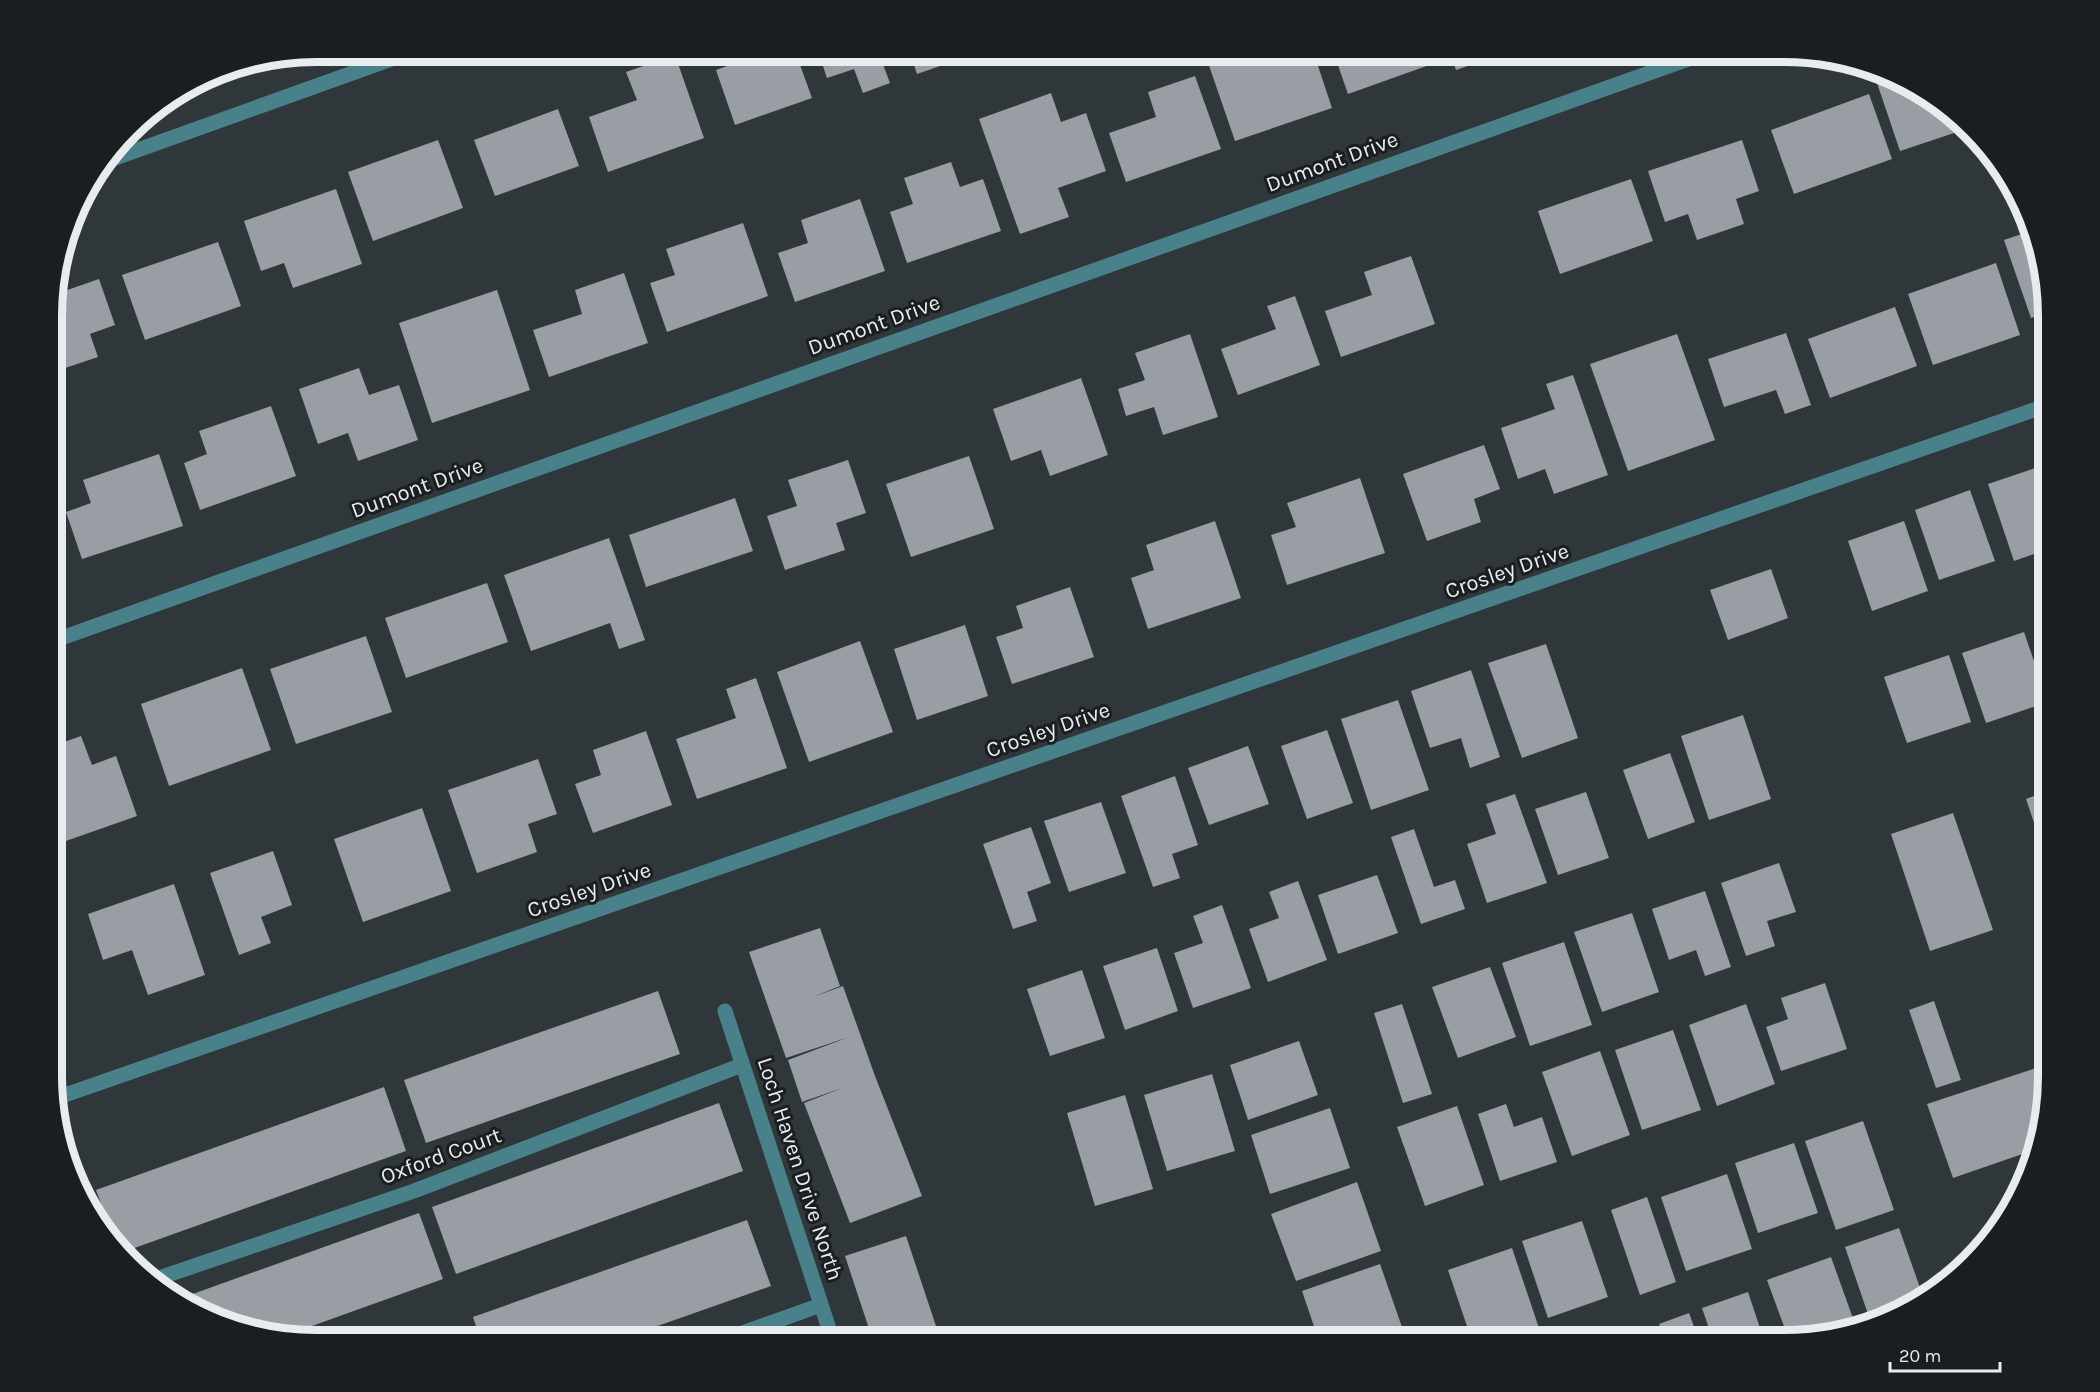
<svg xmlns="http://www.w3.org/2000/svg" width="2100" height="1392" viewBox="0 0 2100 1392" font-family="Karla,sans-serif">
  <rect width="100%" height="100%" fill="#30373b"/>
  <path fill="#989ea4" d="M770,51H795L812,98L735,125L716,70Z
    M818,51H905L881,59L890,83L863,93L854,69L827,78Z
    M909,51H970L972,55L917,74Z
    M1204,51H1313L1332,108L1235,141Z
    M1333,51H1430L1435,63L1348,94Z
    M1449,51H1511L1456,70Z
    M675,55L704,138L608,172L589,117L637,100L626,72Z
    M1890,75L1932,96L1963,130L1900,151L1876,80Z
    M1195,76L1221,149L1126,182L1109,133L1156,117L1148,92Z
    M1051,93L1061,122L1086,113L1106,171L1058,188L1069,217L1020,234L979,119Z
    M1869,94L1892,159L1794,194L1771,130Z
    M558,109L579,166L495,196L474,140Z
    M438,140L463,208L373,241L348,172Z
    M1742,140L1759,191L1736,199L1744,224L1697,240L1688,214L1665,222L1648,171Z
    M951,162L960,187L983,179L1001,231L907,263L890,212L913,204L904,178Z
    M1631,179L1653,241L1560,274L1538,211Z
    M336,189L362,264L293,288L284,263L261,271L244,221Z
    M860,199L885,271L795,302L778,253L808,243L801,220Z
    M743,223L768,296L667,332L650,283L675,275L666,249Z
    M2028,232L2048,298V312L2031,318L2004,240Z
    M218,242L241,306L145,340L122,275Z
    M1411,256L1435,324L1341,357L1325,311L1372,295L1364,272Z
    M1996,263L2020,335L1933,365L1908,294Z
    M624,273L648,343L549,377L533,330L582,314L575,290Z
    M99,279L115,325L90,334L98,357L53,372V295Z
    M497,290L530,390L432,423L399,323Z
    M1295,296L1320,365L1238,395L1221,349L1276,329L1267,306Z
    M1895,307L1917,366L1830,398L1808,339Z
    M1786,333L1811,405L1785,414L1776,390L1724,407L1708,359Z
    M1190,334L1218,417L1163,435L1154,407L1126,416L1118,389L1145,380L1135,353Z
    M1677,334L1715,440L1628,471L1590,364Z
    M359,368L369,395L399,385L418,440L358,461L348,433L318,444L299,389Z
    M1573,375L1608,475L1554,494L1545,469L1518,479L1501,428L1555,409L1546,384Z
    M1081,378L1108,455L1050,476L1041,450L1011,461L993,409Z
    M271,406L296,476L200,510L184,463L207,454L199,431Z
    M1484,445L1500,489L1474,499L1481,522L1427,541L1403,474Z
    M159,454L183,526L82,559L66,512L91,503L83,480Z
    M969,456L994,529L911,557L886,484Z
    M848,460L866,513L836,523L845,550L785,570L767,516L797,506L788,480Z
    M2047,464L2048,469V549L2014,561L1988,484Z
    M1360,478L1385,553L1287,585L1271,535L1296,527L1287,503Z
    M1970,490L1995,561L1939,580L1915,510Z
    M735,498L753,551L646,587L629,535Z
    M1215,521L1241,598L1148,629L1131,578L1154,570L1146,545Z
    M1904,521L1928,591L1872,611L1848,541Z
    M609,538L645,640L619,649L610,623L531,651L504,575Z
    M1771,569L1788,618L1728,640L1710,590Z
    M487,583L508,642L406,678L385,618Z
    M1070,587L1094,657L1012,684L996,637L1023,628L1016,606Z
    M2048,610V655L2034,614Z
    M965,625L988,696L917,720L894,649Z
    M2024,632L2048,702L1986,723L1962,653Z
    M366,636L392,712L296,744L270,669Z
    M860,641L893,732L809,762L777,672Z
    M1546,644L1578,738L1522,758L1488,663Z
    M1949,655L1971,722L1907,743L1884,677Z
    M242,668L271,750L169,786L141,704Z
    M1471,670L1500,757L1470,768L1461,738L1430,748L1411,691Z
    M756,678L787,768L697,799L676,739L736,718L726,689Z
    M1398,700L1429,790L1371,810L1341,719Z
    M1743,715L1771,799L1709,820L1681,736Z
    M1327,730L1353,803L1307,819L1281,746Z
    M646,731L672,805L593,833L575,784L601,775L593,750Z
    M81,736L92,765L116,756L137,816L63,842L53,813V746Z
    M1248,746L1269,804L1209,825L1188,768Z
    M1670,753L1695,822L1648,839L1623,770Z
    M538,759L557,814L528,824L537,852L477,873L448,790Z
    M1175,776L1198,845L1172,854L1180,878L1153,887L1121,796Z
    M2048,791V864L2026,799Z
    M1586,792L1609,858L1558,875L1535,809Z
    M1515,794L1547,883L1487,903L1467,844L1496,834L1486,804Z
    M1101,802L1126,873L1069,892L1044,821Z
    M422,808L451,891L363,922L334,839Z
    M1953,813L1993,930L1930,951L1891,834Z
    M1031,827L1051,883L1027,892L1037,921L1013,929L983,844Z
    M1414,829L1434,887L1455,880L1465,909L1421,924L1391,837Z
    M273,851L292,905L261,917L271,943L239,955L210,873Z
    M1779,863L1796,912L1767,921L1775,946L1746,956L1721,883Z
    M1377,875L1398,933L1338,954L1318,895Z
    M1298,881L1327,960L1268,982L1249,929L1279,918L1269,892Z
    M174,884L205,975L148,995L132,950L103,960L88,914Z
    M1705,891L1731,967L1705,976L1696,950L1669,960L1652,909Z
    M1222,905L1251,988L1193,1008L1174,953L1203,943L1193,916Z
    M1632,913L1659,992L1602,1012L1574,932Z
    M820,928L840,986L813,997L843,986L875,1076L922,1196L850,1223L804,1103L842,1088L802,1102L788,1060L849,1037L786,1058L749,952Z
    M1564,942L1592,1025L1530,1046L1502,963Z
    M1157,948L1178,1011L1125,1030L1103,966Z
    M1490,967L1516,1037L1458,1058L1432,987Z
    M1082,970L1105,1038L1050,1056L1027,989Z
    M1825,983L1847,1049L1781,1071L1766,1027L1788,1019L1781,998Z
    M658,991L680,1054L426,1143L404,1080Z
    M1934,1001L1961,1080L1936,1088L1909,1010Z
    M1402,1004L1432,1094L1403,1103L1374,1013Z
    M1746,1004L1775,1084L1717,1106L1689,1025Z
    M1673,1030L1701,1110L1642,1130L1615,1050Z
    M1299,1041L1318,1095L1248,1120L1230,1065Z
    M1600,1051L1630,1135L1572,1156L1542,1072Z
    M2048,1064V1094L2037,1149L1953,1178L1927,1104Z
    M1212,1074L1235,1151L1167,1171L1144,1095Z
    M384,1087L406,1151L126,1251L114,1239L96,1190Z
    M1125,1095L1153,1189L1095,1206L1067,1113Z
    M719,1103L743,1171L456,1274L432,1207Z
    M1506,1104L1514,1127L1542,1117L1557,1162L1500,1181L1478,1114Z
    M1457,1106L1484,1185L1425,1206L1397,1127Z
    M1330,1108L1350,1168L1270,1194L1251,1135Z
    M1863,1121L1894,1210L1836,1230L1805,1141Z
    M1794,1143L1818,1213L1758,1233L1735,1163Z
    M1727,1174L1752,1249L1686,1271L1661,1197Z
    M1357,1182L1381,1251L1296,1281L1271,1214Z
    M1647,1197L1676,1282L1640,1295L1611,1210Z
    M419,1213L443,1279L284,1336L231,1327L176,1300Z
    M747,1220L771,1286L615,1341H481L473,1317Z
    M1582,1221L1608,1297L1548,1318L1522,1241Z
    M1899,1228L1924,1299L1917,1306L1870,1320L1845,1247Z
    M906,1236L941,1341H873L845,1256Z
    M1512,1248L1541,1334L1521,1341H1472L1448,1270Z
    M1831,1257L1855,1324L1802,1340H1789L1767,1280Z
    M1380,1264L1403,1330L1374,1341H1319L1302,1291Z
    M1748,1292L1764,1340H1713L1702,1308Z
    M1689,1313L1699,1340L1665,1341L1659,1324Z
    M464,1326L469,1341H422Z
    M1609,1332L1612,1341H1586L1585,1340Z"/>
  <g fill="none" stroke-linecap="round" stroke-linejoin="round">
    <path stroke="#49818a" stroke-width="15" d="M107,161L414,51
      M53,641L1711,51
      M725,1011L833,1341
      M53,1071L62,1096L2048,405
      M153,1280L414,1191L742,1065
      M720,1341L821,1305"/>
  </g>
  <g text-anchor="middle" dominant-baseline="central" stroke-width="6" stroke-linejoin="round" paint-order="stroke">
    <g font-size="22" fill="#e8ecef" stroke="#1b1e20">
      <text transform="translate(1332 162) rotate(-20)">Dumont Drive</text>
      <text transform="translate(874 325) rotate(-20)">Dumont Drive</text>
      <text transform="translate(417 488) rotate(-20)">Dumont Drive</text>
      <text transform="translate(1507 571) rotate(-19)">Crosley Drive</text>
      <text transform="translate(1048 730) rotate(-19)">Crosley Drive</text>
      <text transform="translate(589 890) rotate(-19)">Crosley Drive</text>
      <text transform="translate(441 1156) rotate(-20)">Oxford Court</text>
      <text transform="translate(800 1169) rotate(72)">Loch Haven Drive North</text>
    </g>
  </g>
  <path d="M0 0H2100V1392H0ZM316 62H1784A254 254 0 0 1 2038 316V1076A254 254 0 0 1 1784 1330H316A254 254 0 0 1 62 1076V316A254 254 0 0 1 316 62Z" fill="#1b1e20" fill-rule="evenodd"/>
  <path fill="none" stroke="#e8ecef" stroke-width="8" d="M316 62H1784A254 254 0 0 1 2038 316V1076A254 254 0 0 1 1784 1330H316A254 254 0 0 1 62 1076V316A254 254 0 0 1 316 62Z"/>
  <path d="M1890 1362v9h110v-9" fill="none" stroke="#e8ecef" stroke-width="3"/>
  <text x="1899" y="1362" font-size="18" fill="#e8ecef" stroke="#1b1e20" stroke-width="4.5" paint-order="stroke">20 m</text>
</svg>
